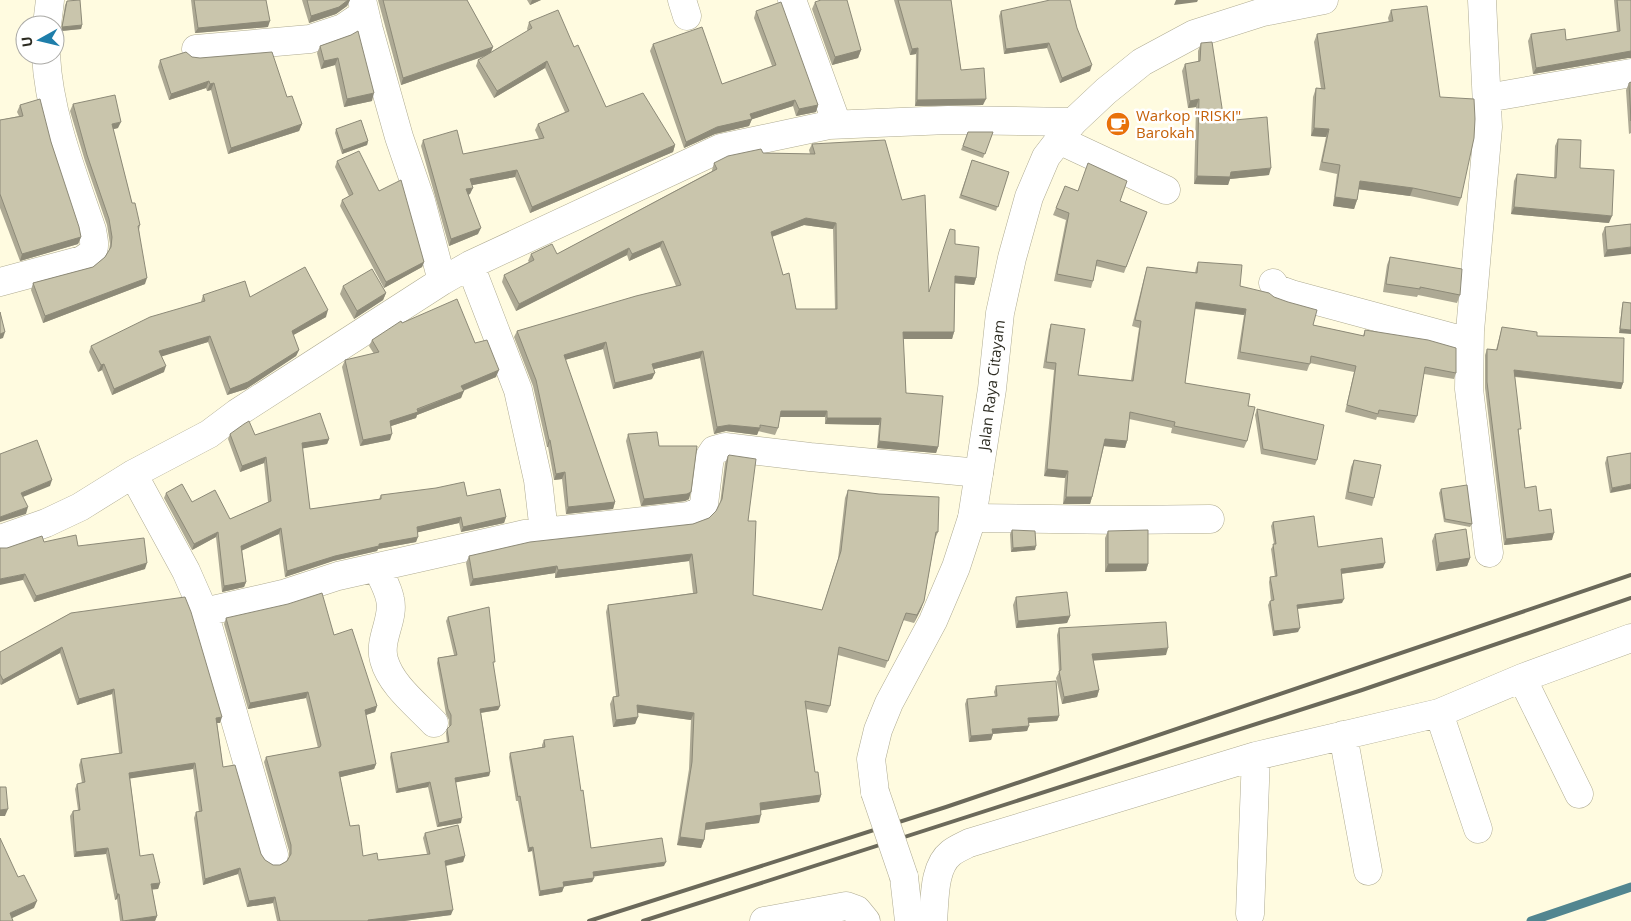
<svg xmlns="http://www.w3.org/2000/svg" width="1631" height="921" viewBox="0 0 1631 921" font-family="'Open Sans',sans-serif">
  <rect width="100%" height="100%" fill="#fffbe0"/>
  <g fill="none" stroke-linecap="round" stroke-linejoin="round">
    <path stroke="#528690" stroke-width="9" d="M1531,921L1631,887"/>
    <g stroke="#afab92" stroke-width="29">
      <path id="minor" d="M362,0L369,30L399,137L421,201L442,281
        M682,0L687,16
        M792,0L837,124
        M1482,0L1488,127L1470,331L1469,389L1489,553
        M47,25L50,0
        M196,49L310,39L343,28L365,13
        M1487,98L1631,73
        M1059,140L1166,190
        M470,265L518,390L538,480L544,532
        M0,282L82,260C97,251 95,247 92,230C73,174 49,115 46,55
        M1273,283L1277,289L1291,294L1469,342
        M133,474L186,571L204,612L274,855
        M972,518L1121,520L1210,519
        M0,539L46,523L80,507L133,474L209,434L237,413L442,281L470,265L721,148L829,125L948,120L1073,122
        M377,567C381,577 388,588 390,599C395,619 378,639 384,660C391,685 416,704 434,723
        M204,612L283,594L338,576L525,534L689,516L700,511L704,504L710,456L714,450L725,447L810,457L979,473
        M1522,678L1579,794
        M1439,713L1478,829
        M1343,735L1368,871
        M1250,914L1256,756
        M764,921L846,906L857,910L866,921
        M933,921C935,900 933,867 951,853C956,849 963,846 969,843L1256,756L1439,713L1522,678L1631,638"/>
    </g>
    <g stroke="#afab92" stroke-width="29">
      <path id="primary" d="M875,792L871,759L878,730L889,703L933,621L956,567L972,518L992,389L1000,313L1012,258L1029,197L1046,157L1073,122L1106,91L1142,62L1194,34L1263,12L1324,0
        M904,877L909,921"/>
    </g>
    <use href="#minor" stroke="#fff" stroke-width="28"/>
    <use href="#primary" stroke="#fff" stroke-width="28"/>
    <path stroke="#6b695a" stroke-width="4" d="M589,921L946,807L1631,575
      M643,921L1362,690L1631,598"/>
    <g stroke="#afab92" stroke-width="29" stroke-linecap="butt">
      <path id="primary-bridge" d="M875,792L904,877"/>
    </g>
    <use href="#primary-bridge" stroke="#fff" stroke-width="28"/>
  </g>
  <path fill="#ada994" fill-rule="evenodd" d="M191,0H266L268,27L195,33Z
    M302,0H350L347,6L336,14L309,23Z
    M378,0H467L493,47L491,52L528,31L527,29L529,22L574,47L606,107L675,145L673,152L530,213L515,177L472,185L470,194L468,195L478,234L449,246L421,146L423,140L463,154L539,139L535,130L538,124L565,112L545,68L494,98L476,66L478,60L485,56L401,85Z
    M527,0H541L530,5Z
    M894,0H951L961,70L983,105L915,106L916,54L910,55Z
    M1614,0H1631V58H1628L1533,74L1528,41L1531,34L1566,40L1617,32Z
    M67,1L82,25L81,29L61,31L65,5Z
    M815,2L861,50L858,58L832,65L812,9Z
    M1391,10L1440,97L1461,198L1458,206L1410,196L1358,189L1357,200L1354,209L1333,206L1337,174L1319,170L1326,137L1311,136L1313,97L1316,88L1321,89L1314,42L1317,34L1389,22L1388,18Z
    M756,11L818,105L816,112L796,116L793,106L752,119L749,126L715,134L684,148L650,51L653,44L722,84L772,66L754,18Z
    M1001,11L1077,28L1090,71L1060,83L1047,48L1004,54L999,16Z
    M351,35L372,101L344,107L335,65L321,69L317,53L320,46Z
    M1201,43L1224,121L1269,175L1230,179L1228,185L1194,184L1196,107L1188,108L1182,71L1185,64L1198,62V51Z
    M192,57L287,97L302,124L299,131L228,154L211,90L207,91L206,88L169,100L158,67L160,60Z
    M1631,82V133L1629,134L1626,90L1629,83Z
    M73,104L118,128L113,129L132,203L140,225L139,230L145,284L43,323L31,290L33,283L93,267L105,257L109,251L110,244L107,225L85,161L70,111Z
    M20,105L51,142L81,237L78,244L20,261L0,208V120L19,116L17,112Z
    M336,129L368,141L367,145L342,154L335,133Z
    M968,132H993L983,158L961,150Z
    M1558,139L1580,168L1609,223L1511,214L1514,181L1517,174L1554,178L1555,146Z
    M812,144L902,200L929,292L955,244L976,278L974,285L955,283L954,332L952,339H903L906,393L938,447L936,453L877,448L879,425L825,424V417H780L778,428L775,435L758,431L757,435L726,431L714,434L700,358L654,369L652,379L613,389L603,349L565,360L615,502L613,509L566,514L562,479L554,480L548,447H547L533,386L514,337L517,331L676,286L660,247L629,261L627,255L516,311L502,282L504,275L529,262L528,261L531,254H557L712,171V170L714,163L763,153L810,154L809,150ZM804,225L833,229L835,309H796L783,275L772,237Z
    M972,160L1009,172L996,211L959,198Z
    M337,161L379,191L424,262L422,267L384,288L340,206L342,200L349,196L335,167Z
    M1065,186L1078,191L1120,201L1147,212L1124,273L1096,266L1093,281L1091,288L1054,281L1066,220L1053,215Z
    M1631,224L1604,257L1602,234L1605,227Z
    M1390,257L1460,295L1457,303L1418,295L1417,297L1383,292L1387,265Z
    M1198,262L1240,286L1313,325L1363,336L1365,330L1456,373L1454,379L1424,374L1417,416L1414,423L1377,417L1376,420L1345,412L1354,372L1310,363L1307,371L1237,359L1244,315L1195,309L1185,383L1248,406L1247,441L1244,448L1171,433L1172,428L1129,419L1127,441L1125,448L1104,446L1092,497L1090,504H1063L1065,478L1044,476L1054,370L1043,368L1049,330L1051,324L1078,375L1131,380L1139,328L1132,326L1145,274L1147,267L1195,273L1196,268Z
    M343,286L386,293L383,300L354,319L340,294Z
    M203,295L250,297L326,317L293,335L299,350L296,356L246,389L227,395L208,342L161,356L164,372L112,395L102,370L98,372L89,352L91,346L201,302Z
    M1623,302L1631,303L1619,333L1622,306Z
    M402,323L475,343L496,377L463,391L461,398L417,415L416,418L391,426L390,440L360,446L342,367L345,360L374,354L369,346L372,340Z
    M1502,327L1537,336L1623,383L1621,389L1515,377L1519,433L1525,488L1539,511L1552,540L1504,545L1485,388V355L1487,349L1496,350Z
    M1257,409L1317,460L1315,465L1261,454L1255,415Z
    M230,434L329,439L327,444L302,448L310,509L379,499L381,495L467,496L506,517L504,523L461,532L459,523L418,532L416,542L378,549L377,551L333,561L285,577L279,534L242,550L246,582L244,587L222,592L216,537L192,550L164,498L166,493L192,502L230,519L268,502L264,463L240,472L228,439Z
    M628,434L659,446L689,499L685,501L641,506L626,441Z
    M1631,453L1610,493L1605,463L1607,457Z
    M728,456L748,521L753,595L822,610L838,559L845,498L848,490L938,532L935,539L924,601L921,609L914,623L903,620L885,668L838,655L830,706L827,713L806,709L815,772L821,795L819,802L761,810L759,823L705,830L704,840L701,848L677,845L689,769L691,720L638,713L635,724L613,727L610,704L613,697L616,696L606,612L608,605L693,593L689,561L555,578V573L470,586L466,563L469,556L693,524L709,518L716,511L720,504L725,463Z
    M1354,460L1374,498L1372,506L1345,499L1351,467Z
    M1441,489L1472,524L1470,527L1444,522L1439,493Z
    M1273,522L1318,547L1383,568L1341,574L1342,603L1297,609L1298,632L1273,636L1268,605L1270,601H1271L1269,582L1270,577H1275L1271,549L1274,544L1271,526Z
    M1012,530L1035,550L1011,552L1010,534Z
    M1108,531L1148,564L1146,571L1105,572V538Z
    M1435,534L1470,558L1467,566L1436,571L1432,541Z
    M44,542L78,546L145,569L34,602L7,548Z
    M1016,597L1070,616L1067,623L1016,628L1013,605Z
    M71,613L220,723H217L223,767L261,854L265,860L273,865H280L287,861L289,857V851L264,762L266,757L318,748L306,698L248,709L224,624L226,618L334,635L377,706L375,712L366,715L376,764L374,769L340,777L350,826L363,856L378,860L427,854L423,838L425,833L465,856L463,862L446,866L451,915L404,921H277L273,903L247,907L238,874L203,885L194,818L196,812H199L193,769L130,778L140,856L160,883L158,889H152L157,916L155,921H120L117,899L115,900L106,854L74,857L70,816L73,811L78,810L75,789L77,784L82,783L79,765L81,759L119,753L112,694L77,705L60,653L1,685L0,684V652Z
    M448,617L493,665L500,706L498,710L481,713L490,772L489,776L455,782L461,823L437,827L428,787L396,793L390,757L391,753L447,743L446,733L447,729L449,727V720L446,714L437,663L438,658L454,655L446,621Z
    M1059,628L1166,655L1093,660L1099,690L1097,697L1062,704L1056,678L1059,672L1057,635Z
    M996,686L1059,716L1057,721L1029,723L1027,731L993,734L991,740L969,742L965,704L967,699L995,696L994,692Z
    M544,740L581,791L591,848L664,866L593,876L594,878L592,882L564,886L562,892L539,896L532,851L528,852L518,801H516L509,757L510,753L542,747V745Z"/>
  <path fill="#8d8a78" d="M348,0H350L347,6L336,14L309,23L311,16Z
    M532,0H541L530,5Z
    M1176,0H1198L1197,2L1174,5Z
    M270,21L268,27L195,33L198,28Z
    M82,25L81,29L61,31L62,27Z
    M1049,43L1047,48L1004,54L1006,49Z
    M493,47L490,54L401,85L403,78Z
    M918,48L916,54L910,55L912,49Z
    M861,50L858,58L832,65L835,57Z
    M1631,51V58H1628L1533,74L1536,68Z
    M338,58L335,65L321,69L324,61Z
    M547,61L545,68L494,98L497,91Z
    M1092,65L1090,71L1060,83L1062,78Z
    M209,81L206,88L169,100L171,94Z
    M214,83L211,90L207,91L210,84Z
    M374,93L372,101L344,107L347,99Z
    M986,99L983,105L915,106L917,100Z
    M1199,99L1196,107L1188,108L1190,101Z
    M795,100L793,106L750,120L752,119L749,126L715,134L684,148L686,142L717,127L750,114Z
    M818,105L816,112L796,116L799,109Z
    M121,122L118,128L110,130L112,124Z
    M302,124L299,131L228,154L231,148Z
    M1314,128L1329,129L1326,137L1311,136Z
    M368,141L367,145L342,154L343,150Z
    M675,145L673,152L530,213L532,207Z
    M1271,168L1269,175L1230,179L1228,185L1194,184L1197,176L1231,172Z
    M517,170L515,177L468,186L470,179Z
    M1360,181L1413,188L1410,196L1357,189Z
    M473,188L470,194L464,196L466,189Z
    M1335,197L1357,200L1354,209L1333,206Z
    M1514,207L1612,216L1609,223L1511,214Z
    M806,218L836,223L833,229L804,225L768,238L771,232Z
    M481,228L478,234L449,246L451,239Z
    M81,237L78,244L20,261L22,254Z
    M663,241L660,247L629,261L632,254Z
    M1631,247V254L1604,257L1607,250Z
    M629,248L627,255L516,311L519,304Z
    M424,262L422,267L384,288L386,282Z
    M955,276L976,278L974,285L952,283Z
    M147,278L145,284L43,323L45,316Z
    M386,293L383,300L354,319L357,311Z
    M1196,302L1246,309L1244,315L1194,308Z
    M328,310L326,317L290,337L292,331Z
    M1620,329L1631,330V334L1619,333Z
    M5,332L3,338L0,339V334Z
    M903,332H954L952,339H901Z
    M210,336L208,342L157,358L159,351Z
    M606,342L603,349L561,361L564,355Z
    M299,350L296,356L246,389L227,395L230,389Z
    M703,351L700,358L650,370L652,364Z
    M104,364L102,370L98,372L101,365Z
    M166,366L164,372L112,395L114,389Z
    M499,370L496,377L459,392L461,386Z
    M1514,370L1623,383L1621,389L1512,376Z
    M655,373L652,379L613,389L615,383Z
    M464,391L461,398L417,415L416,418L388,427L390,421Z
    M781,411H827L825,417H779Z
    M827,418H881L879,425L825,424Z
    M729,425L760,428L757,435L726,431L714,434L717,427Z
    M392,434L390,440L360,446L363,440Z
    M329,439L327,444L300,449L302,443Z
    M1105,439L1127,441L1125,448L1103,446Z
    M549,440H550L548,447H547Z
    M879,441L938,447L936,453L877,448Z
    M266,457L264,463L240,472L242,466Z
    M1047,469L1068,471L1065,478L1044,476Z
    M565,472L562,479L554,480L556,474Z
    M52,480L50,486L18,499L21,493Z
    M1631,484V489L1610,493L1612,488Z
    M691,492L689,499L685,501L641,506L644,499Z
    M1066,497H1092L1090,504H1063Z
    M615,502L613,509L566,514L568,507Z
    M28,507L26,514L0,522V517Z
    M461,517L459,523L415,533L417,527Z
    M506,517L504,523L461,532L463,527Z
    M281,528L279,534L239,552L241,546Z
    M218,532L216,537L192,550L194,544Z
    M1554,533L1552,540L1504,545L1506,539Z
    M418,537L416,542L378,549L377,551L333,561L285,577L287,571L335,556L379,544Z
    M1036,546L1035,550L1011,552L1013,548Z
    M692,554L689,561L555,578L558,570Z
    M1470,558L1467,566L1436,571L1439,563Z
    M147,563L145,569L34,602L36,596Z
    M1385,563L1383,568L1339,574L1341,569Z
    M1108,564H1148L1146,571L1105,572Z
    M557,566L555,573L470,586L473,579Z
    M25,574L23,580L0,585V579Z
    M246,582L244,587L222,592L224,586Z
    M1344,599L1342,603L1295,609L1297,605Z
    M924,601L921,609L914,623L917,615Z
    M1070,616L1067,623L1016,628L1018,621Z
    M1300,628L1298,632L1273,636L1274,631Z
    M62,647L60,653L1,685L3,680Z
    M1168,648L1166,655L1089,661L1092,654Z
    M114,689L112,694L77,705L79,699Z
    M1099,690L1097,697L1062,704L1064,697Z
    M308,692L306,698L248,709L250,703Z
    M637,705L694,713L691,720L634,712Z
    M377,706L375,712L363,716L365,710Z
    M500,706L498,710L479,713L480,709Z
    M1059,716L1057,721L1026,723L1028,718Z
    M222,717L220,723H214L216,718Z
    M638,717L635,724L613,727L616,720Z
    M1029,726L1027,731L990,734L992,729Z
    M993,734L991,740L969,742L971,736Z
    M195,763L193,769L127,779L129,773Z
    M376,764L374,769L337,778L339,772Z
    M490,772L489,776L453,783L455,778Z
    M430,782L428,787L396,793L398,789Z
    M821,795L819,802L757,811L760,803Z
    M8,809L5,816H0V810Z
    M761,815L759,823L704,830L706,823Z
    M462,818L461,823L437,827L439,823Z
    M680,837L704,840L701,848L677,845Z
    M533,847L532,851L528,852L529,848Z
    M108,848L106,854L74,857L76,852Z
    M465,856L463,862L443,866L445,861Z
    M666,862L664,866L591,877L593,872Z
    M240,868L238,874L203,885L205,879Z
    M594,878L592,882L561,887L563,882Z
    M160,883L158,889L149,890L151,884Z
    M564,887L562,892L539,896L540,891Z
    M117,894H119L117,899L115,900Z
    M275,897L273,903L247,907L249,901Z
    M37,901L34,908L8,920L10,913Z
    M453,910L451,915L404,921H367L368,920Z
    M157,916L155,921H123Z"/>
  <path fill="#c9c5ac" stroke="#8d8a78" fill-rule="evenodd" d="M80,0L82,25L62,27L67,1Z
    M194,0H266L270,21L198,28Z
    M307,0H348L339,7L311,16Z
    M383,0H467L493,47L403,78Z
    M821,0H847L861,50L835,57L815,2Z
    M898,0H951L961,70L984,68L986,99L917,100L918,48L912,49Z
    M1050,0H1070L1077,28L1092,65L1062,78L1049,43L1006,49L1001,11Z
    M1617,0H1631V51L1536,68L1531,34L1565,29L1566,40L1620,31Z
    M781,2L818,105L799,109L795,100L750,114L752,119L717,127L686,142L653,44L702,27L722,84L776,65L756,11Z
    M1427,6L1440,97L1474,99L1475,119L1474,138L1461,198L1413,188L1360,181L1357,200L1335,197L1340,165L1322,162L1329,129L1314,128L1316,88L1325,89L1317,34L1393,21L1391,10Z
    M558,10L574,47L578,45L606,107L643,93L675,145L532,207L517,170L470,179L473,188L466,189L481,228L451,239L423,140L457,130L463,154L544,138L538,124L569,111L547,61L497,91L478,60L532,28L529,22Z
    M358,31L374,93L347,99L338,58L324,61L320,46L351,35Z
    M1212,42L1224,121L1267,117L1271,168L1231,172L1230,177L1197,176L1199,99L1190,101L1185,64L1200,61L1201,43Z
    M186,52L192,57L200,58L272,52L287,97L292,96L302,124L231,148L214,83L210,84L209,81L171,94L160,60Z
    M1631,82V121L1629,83Z
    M115,95L121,122L112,124L132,203H135L140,225L138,226L147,278L45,316L33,283L93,267L105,257L111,247L112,237L109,219L87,155L73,104Z
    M40,99L51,142L79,227L81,237L22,254L0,194V120L23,116L20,105Z
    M361,120L368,141L343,150L336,129Z
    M968,132H993L985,154L963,146Z
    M1558,139L1581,140L1580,168L1614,170L1612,216L1514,207L1517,174L1556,178Z
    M885,140L902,200L925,195L929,292L950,229L955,230V244L979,247L976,278L955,276L954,332H903L906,393L943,396L938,447L879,441L881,418H827V411H781L778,428L760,425V428L729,425L717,427L703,351L652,364L655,373L615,383L606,342L564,355L615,502L568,507L565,472L556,474L550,440H549L536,380L517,331L636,296L681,285L663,241L632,254L629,248L519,304L504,275L534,260L531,254L552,244L557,254L717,169L714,163L728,156L761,149L763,153L815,154L812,144ZM806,218L836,223L837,309H796L789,273L783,275L771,232Z
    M359,151L379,191L401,180L424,262L386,282L342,200L353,194L337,161Z
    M972,160L1009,172L998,207L961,195Z
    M1088,163L1127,181L1120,201L1147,212L1126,267L1097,260L1093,281L1057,274L1069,213L1056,208L1065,186L1078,191Z
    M1631,224V247L1607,250L1605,227Z
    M1390,257L1462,269L1460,295L1420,287V289L1386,284Z
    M1198,262L1242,265L1240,286L1269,293L1274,297L1288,302L1317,310L1313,325L1364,336L1365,330L1428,340L1456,348V373L1425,367L1417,416L1379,410L1378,414L1347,405L1356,366L1311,356L1310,364L1240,352L1246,309L1196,302L1185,383L1250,394L1248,406L1255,407L1247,441L1174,426L1175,422L1130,412L1127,441L1105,439L1092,497H1066L1068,471L1047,469L1056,363L1046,362L1051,324L1085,329L1078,375L1133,381L1141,321L1135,320L1147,267L1197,273Z
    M305,267L328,310L292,331L299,350L248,382L230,389L210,336L159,351L166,366L114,389L104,364L101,365L91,346L150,317L205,301L203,295L245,281L250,297Z
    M372,269L386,293L357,311L343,286Z
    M457,299L475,343L487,340L499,370L461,386L464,391L417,409L418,412L390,421L392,434L363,440L345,360L379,352L372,340L401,321L402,323Z
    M1623,302L1631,303V330L1620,329Z
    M0,312L5,332L0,334Z
    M1502,327L1537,332V336L1624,338L1623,383L1514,370L1521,429H1518L1525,488L1536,486L1539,511L1551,509L1554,533L1506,539L1487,382V349L1497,350Z
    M1257,409L1324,425L1317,460L1263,449Z
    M320,413L329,439L302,443L310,509L381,499V495L436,488L464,482L467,496L500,489L506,517L463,527L461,517L417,527L418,537L379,544V546L335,556L287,571L281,528L241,546L246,582L224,586L218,532L194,544L166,493L182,484L192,502L215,490L230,519L271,501L266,457L242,466L230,434L244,424L249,421L255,435Z
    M657,432L659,446H697L691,492L687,494L644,499L628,434Z
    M37,440L52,480L21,493L28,507L0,517V454Z
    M1631,453V484L1612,488L1607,457Z
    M729,455L756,459L748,521H756L753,595L822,610L841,551L848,490L879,494L939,497L938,532H936L924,601L917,615L906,613L888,661L839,647L830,706L805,701L815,772H818L821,795L760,803L761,815L706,823L704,840L680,837L692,762L694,713L637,705L638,717L616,720L613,697L619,696L608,605L697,593L692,554L558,570L557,566L473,579L469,556L530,542L693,524L709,518L716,511L722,499L728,456Z
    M1354,460L1381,465L1374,498L1348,492Z
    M1467,485L1472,524L1445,519L1441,489Z
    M1314,516L1318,547L1382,538L1385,563L1341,569L1344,599L1297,605L1300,628L1274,631L1270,601L1274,600L1270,577L1277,576L1273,544H1276L1273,522Z
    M1466,529L1470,558L1439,563L1435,534Z
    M1012,530L1035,531L1036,546L1013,548Z
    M1148,530V564H1108V531Z
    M76,535L78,546L144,538L147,563L36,596L25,574L0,579V548H7L42,536L44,542Z
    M1067,592L1070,616L1018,621L1016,597Z
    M322,593L334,635L352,629L377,706L365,710L376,764L339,772L350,826L359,825L363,856L377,853L378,860L430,854L425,833L458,825L465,856L445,861L453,910L368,920V921H280L275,897L249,901L240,868L205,879L196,812L202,811L195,763L129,773L140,856L153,854L160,883L151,884L157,916L123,921L119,894H117L108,848L76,852L73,811L80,810L77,784L85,782L81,759L122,753L114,689L79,699L62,647L3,680L0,674V652L71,613L185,597L191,612L222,717L216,718L223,767L235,765L261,854L265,860L273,865H280L287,861L291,854V845L266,757L320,747L321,745L308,692L250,703L226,618L288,604Z
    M489,607L495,662H493L500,706L480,709L490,772L455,778L462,818L439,823L430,782L398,789L391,753L449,742L447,729L451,725V715L448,709L438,658L457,655L448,617Z
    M1166,622L1168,648L1092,654L1099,690L1064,697L1059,671L1061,670L1059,628Z
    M1056,681L1059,716L1028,718L1029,726L992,729L993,734L971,736L967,699L997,696L996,686Z
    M573,736L581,791L583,790L591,848L662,838L666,862L593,872L594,878L563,882L564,887L540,891L533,847L529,848L520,796L518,797L510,753L545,747L544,740Z
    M0,787H6L8,809L0,810Z
    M0,838L18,877L24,875L37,901L10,913L13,921H0Z"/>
  <defs>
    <g id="cafe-disc" transform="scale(1.25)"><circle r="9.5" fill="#e8710a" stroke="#fff"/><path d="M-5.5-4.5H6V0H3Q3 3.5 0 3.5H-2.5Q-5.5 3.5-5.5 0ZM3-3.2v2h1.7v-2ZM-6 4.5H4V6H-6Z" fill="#fff"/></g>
  </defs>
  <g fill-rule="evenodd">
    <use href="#cafe-disc" x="1118" y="124"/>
  </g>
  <g text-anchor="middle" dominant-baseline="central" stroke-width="5" stroke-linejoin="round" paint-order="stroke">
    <g font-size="15" fill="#c56008" stroke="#fff" text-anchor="start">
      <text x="1136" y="115">Warkop "RISKI"<tspan x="1136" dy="17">Barokah</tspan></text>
    </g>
    <g font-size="15" fill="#2c2b21" stroke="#fff">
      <text transform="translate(991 385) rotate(-83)">Jalan Raya Citayam</text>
    </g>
  </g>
  <g transform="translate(40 40) rotate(262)"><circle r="24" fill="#ffffff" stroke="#abaaa6"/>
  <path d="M0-4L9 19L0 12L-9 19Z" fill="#1e7eaa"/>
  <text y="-8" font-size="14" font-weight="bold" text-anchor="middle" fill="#2c2b21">U</text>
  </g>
</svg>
